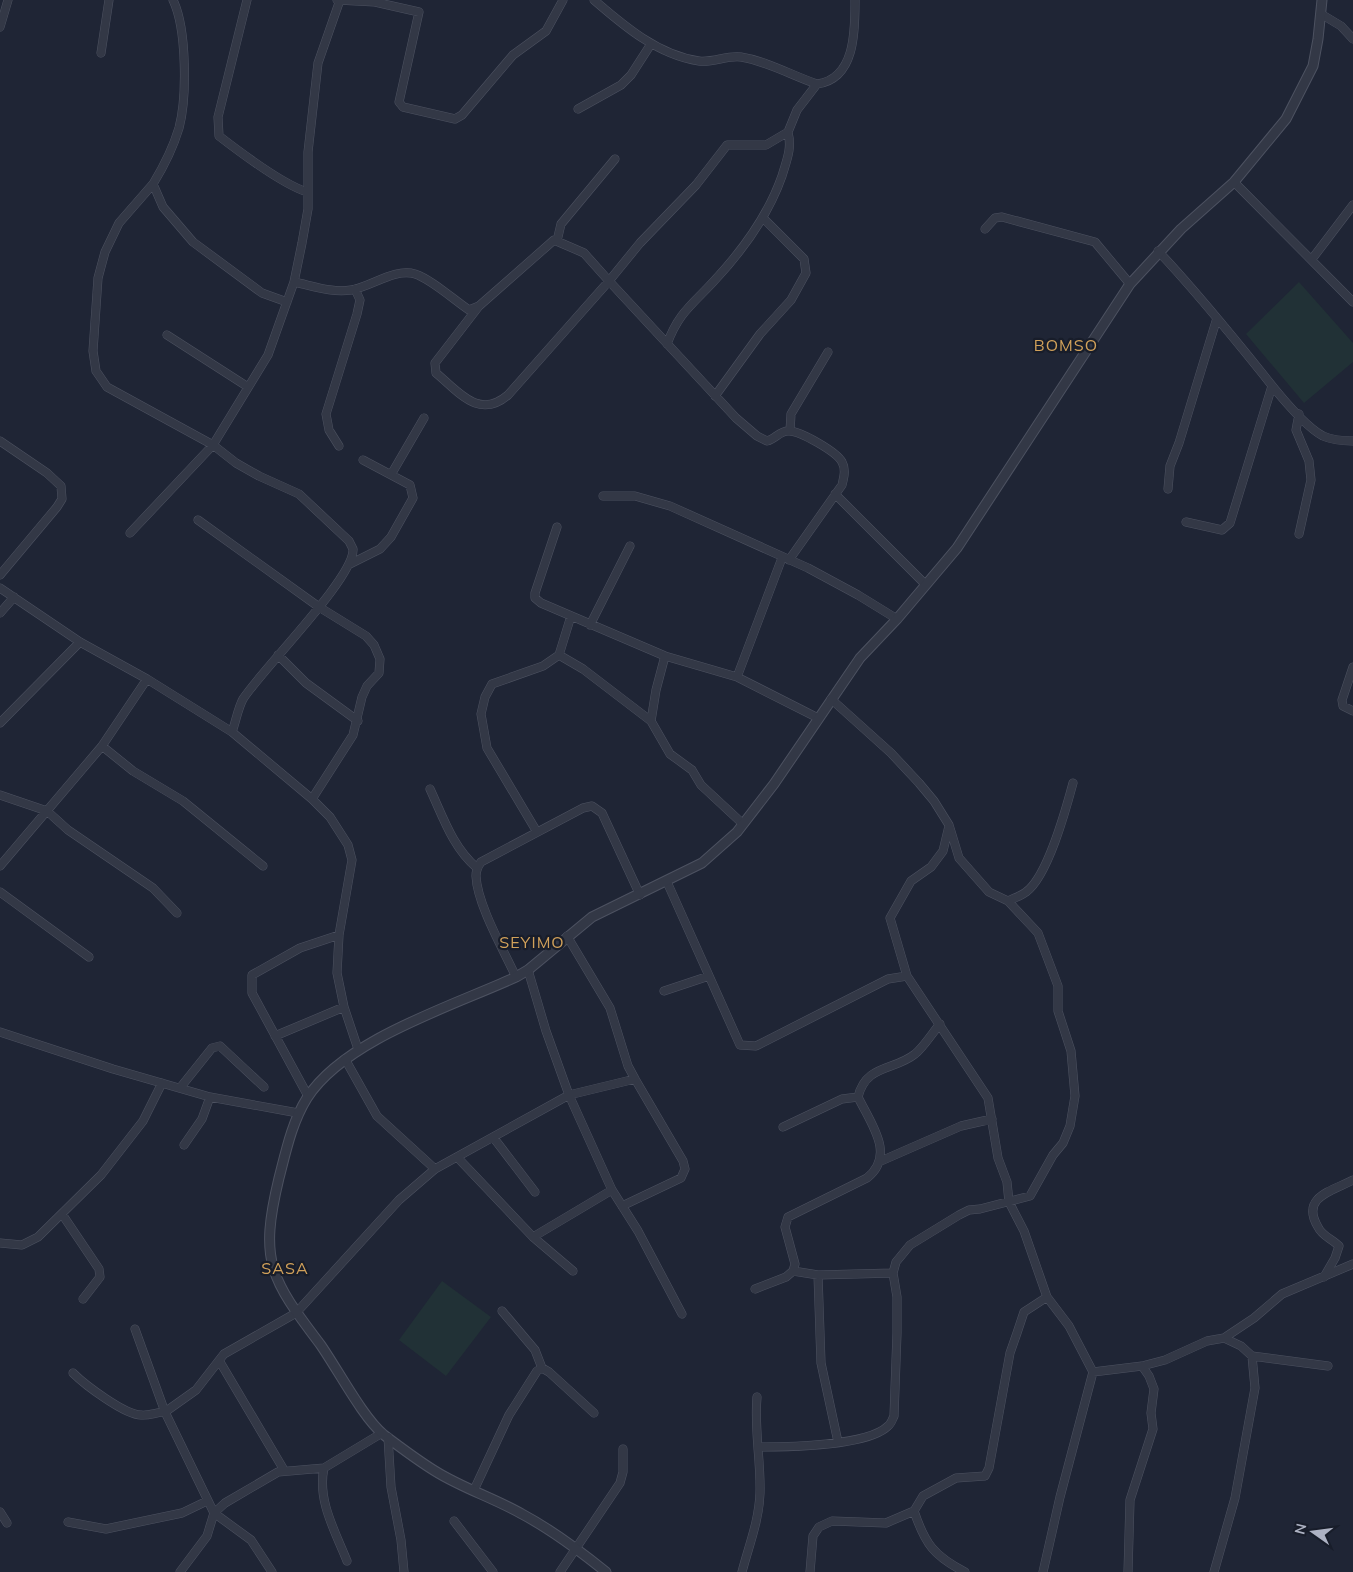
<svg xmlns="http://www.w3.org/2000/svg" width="1353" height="1572" viewBox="0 0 1353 1572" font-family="Mulish,sans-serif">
  <rect width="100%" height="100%" fill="#1f2535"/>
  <path fill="#213136" d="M1299,282L1353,343V362L1304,403L1246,334Z
    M442,1281L491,1317L446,1376L399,1340Z"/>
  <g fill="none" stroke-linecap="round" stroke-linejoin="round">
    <g stroke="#4d5261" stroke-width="9">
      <path id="minor" d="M173,0C187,29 187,98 179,128C173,148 164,166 153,184L163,207L193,242L262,293L287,302
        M247,0L218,117L219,136C241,153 282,184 307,192
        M337,0L375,2L419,12L399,102L403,107L455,119L462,115L513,55L546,31L563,0
        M594,0C624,26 658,55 699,61C713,63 727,55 741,57C767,61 793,76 817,84C856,79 855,29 855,0
        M1321,14L1341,26L1353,39
        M0,27L8,0
        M101,53L109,0
        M578,109L621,85L631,75L651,44
        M1234,182L1353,302
        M153,184L119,223L105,252L98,278L93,351L96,371L107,387L213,445L236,463L259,476L299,494L349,541L353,549C355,577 263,668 243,699C238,708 236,721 232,732
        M985,229L995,218L1002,217L1095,242L1130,284
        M557,241L561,224L615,159
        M1158,251C1195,290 1229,332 1262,373C1276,391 1304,426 1323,436C1332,440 1343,441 1353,441
        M1312,259L1353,205
        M294,282C313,286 332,293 351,290C371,287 394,268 415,274C431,279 454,300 469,310L479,306L554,240L584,253L609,281L508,395C479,420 459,392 436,373L435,363L479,306
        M167,335L248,387
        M667,344C679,312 692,305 714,281C743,250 768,216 782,176C787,159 792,149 788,132
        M715,396L760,334L791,300L806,273L804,259L763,218
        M1299,414L1296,430L1309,461L1311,480L1299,534
        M790,431L791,414L828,352
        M0,441L47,473L61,486L62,499L57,507L0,575
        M339,446L329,430L326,414L357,314L360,300L355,289
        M392,473L424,418
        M1168,489L1170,466L1179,443L1217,318
        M835,494L925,584
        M603,496H635L670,506L808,568L858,595L897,619
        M198,520L319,607L366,636L374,645L380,659L379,673L367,686L362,697L353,735L312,799
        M1186,522L1222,530L1230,523L1272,386
        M557,527L535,593V598L541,603L665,656L737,677L818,718
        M130,533L213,445L268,355L294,282L302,243L308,209V152L318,63L340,0
        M789,560L842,485C844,477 846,469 842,462C837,452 799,430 788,431C780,431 775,439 767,441L757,436L736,418L609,281L640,243L696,185L727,145H766L788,132L797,110L817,84
        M350,564L380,549L391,537L413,498L410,485L363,460
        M0,588L80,642L147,679L232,732L312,799L330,817L348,845L352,860L339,935L337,973L344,1007L358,1049
        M0,613L14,597
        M590,625L630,546
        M278,655L306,683L358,721
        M559,655L583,669L651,721L670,754L692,770L701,785L743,824
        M1353,667L1342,700L1343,706L1353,711
        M737,677L782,558
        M147,679L102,746L133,771L183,801L263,866
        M651,721L656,690L665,656
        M0,723L80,642
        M430,789C443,817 453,848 477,868
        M0,795L47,811L68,830L153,888L177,913
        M949,826L943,851L931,867L911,881L890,918L907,976L988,1098L998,1158L1007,1182L1009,1202L1024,1231L1047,1297L1069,1326L1093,1372L1142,1366L1165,1360L1207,1341L1224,1338L1241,1346L1252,1356L1328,1366
        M537,832L487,748L481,714L485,697L492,684L543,666L559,655L571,616
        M0,866L102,746
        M667,882L740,1045L756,1046L888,979L907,976
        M0,892L89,957
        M1008,901C1014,898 1021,896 1026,892C1048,876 1066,809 1073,783
        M528,970L546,1031L569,1095L612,1190L638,1231L682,1314
        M516,977C504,951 477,904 476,876C476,870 478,866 481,862L583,808L592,806L602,813L640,895
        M664,991L709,976
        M0,1032L113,1069L210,1097L298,1113
        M275,1036L344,1007
        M345,1059L377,1116L435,1169
        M180,1088L212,1048L220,1046L264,1087
        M308,1096L252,993V975L300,948L339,935
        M783,1127L842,1099L858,1097
        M493,1137L535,1192
        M184,1145L202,1119L210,1097
        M457,1157L533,1237L612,1190
        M881,1161L961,1126L992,1119
        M622,1206L681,1178L685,1169L683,1161L635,1079
        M62,1214L99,1269L100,1277L83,1299
        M533,1237L573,1271
        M0,1243L22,1245L38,1237L101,1175L143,1121L162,1083
        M793,1271L818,1275L893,1273
        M818,1275L821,1363L838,1442
        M1324,1277L1335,1258L1339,1246C1332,1239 1322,1236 1318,1227C1300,1197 1332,1191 1353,1180
        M755,1289L786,1277L793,1271L795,1264L785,1227L788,1217L867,1178C896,1155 871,1124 858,1097C866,1064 894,1071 915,1054C923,1048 933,1032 940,1024
        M502,1311L535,1350L542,1368
        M135,1329L165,1412L196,1390L224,1354L296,1313L399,1200L435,1169L569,1095L635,1079L628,1066L610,1008L567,936
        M1224,1338L1254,1318L1282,1294L1353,1264
        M220,1362L284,1470
        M73,1373C85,1385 125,1415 141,1415C149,1416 157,1412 165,1412L214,1513L251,1540L272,1572
        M388,1437L391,1487L401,1540L404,1572
        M759,1447C787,1447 868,1446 888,1426C891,1424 892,1420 894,1416L897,1333V1297L893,1273L896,1262L910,1245L959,1215L969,1210L980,1209L1030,1196L1053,1155L1063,1143L1070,1126L1075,1096L1071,1051L1058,1011V986L1038,933L1008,901L989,892L959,858L949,825L934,801L919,783L891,753L831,699
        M324,1468C317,1500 335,1531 347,1561
        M474,1490L509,1415L537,1371L542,1368L549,1372L594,1413
        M914,1511C925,1544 934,1556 965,1572
        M0,1512L7,1523
        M454,1521L493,1572
        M68,1522L106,1529L182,1513L207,1501
        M180,1572L207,1536L214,1513L225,1503L278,1472L324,1468L382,1433
        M560,1572L620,1483L623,1472V1449
        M742,1572C749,1545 759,1521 760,1493C761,1461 754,1429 757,1397
        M810,1572L813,1536L819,1527L832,1521L886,1523L914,1511L923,1496L956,1478L985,1476L989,1468L1010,1353L1017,1333L1024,1312L1047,1297
        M1043,1572L1060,1497L1093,1372
        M1128,1572L1130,1500L1153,1429L1151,1413L1154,1389L1149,1376L1142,1366
        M1214,1572L1235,1498L1255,1388L1252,1356"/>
    </g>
    <g stroke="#4d5261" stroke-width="11">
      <path id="tertiary" d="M606,1572C580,1551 552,1530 522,1514C494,1498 462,1488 435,1471C417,1460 400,1447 384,1435C363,1418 337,1368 320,1344C270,1278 259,1261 279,1178C286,1151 292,1122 307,1098C345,1039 453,1006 516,977L528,970L592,917L702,863L737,832L774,784L860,658L897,619L957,548L1130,284L1181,229L1234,182L1286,119L1313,66L1318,39L1322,0"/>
    </g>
    <use href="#minor" stroke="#333846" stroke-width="8"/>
    <use href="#tertiary" stroke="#333846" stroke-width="9"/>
  </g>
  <g text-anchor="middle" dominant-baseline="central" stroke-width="4.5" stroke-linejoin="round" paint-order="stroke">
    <g font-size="16" letter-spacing="1" fill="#d1a15a" stroke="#181d2a">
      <text x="1066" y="345">BOMSO</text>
      <text x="532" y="942">SEYIMO</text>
      <text x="285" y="1268">SASA</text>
    </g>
  </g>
  <g transform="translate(1313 1532) rotate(284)" stroke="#181d2a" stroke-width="4" paint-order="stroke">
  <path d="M0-4L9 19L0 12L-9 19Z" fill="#adb2c3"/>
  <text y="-8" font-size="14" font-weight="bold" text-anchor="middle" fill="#adb2c3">N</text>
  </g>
</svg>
